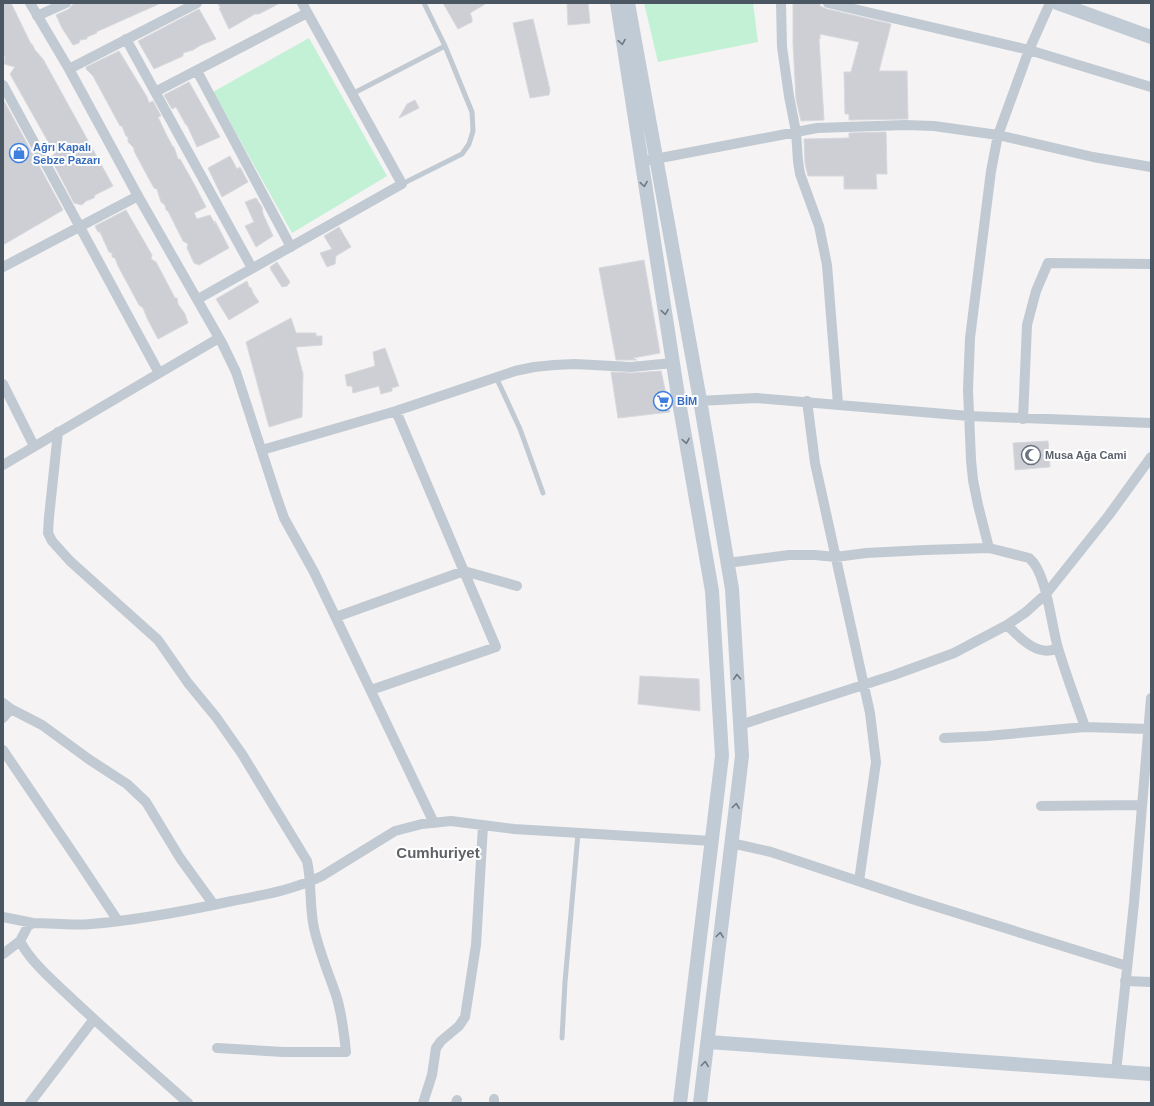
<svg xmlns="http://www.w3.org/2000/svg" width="1154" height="1106" viewBox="0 0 1154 1106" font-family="Arial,sans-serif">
  <rect width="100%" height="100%" fill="#f5f3f3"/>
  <path fill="#c3f1d5" d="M644,3H753L758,42L658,62Z
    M309,38L387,176L292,233L213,92Z"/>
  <path fill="#cdcfd5" stroke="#d7d9de" d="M3,3H11L31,44H32L35,50L43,59L113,186L95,195L94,198L86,201L82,205L74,203L50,157L55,154L10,74L15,67L4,64L5,58L3,53Z
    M76,3H161L96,32L97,33L87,37V39L80,40L79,43L73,45L62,28L56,15L69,9L72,5Z
    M217,3H280L259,14H255L229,29L219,8H221Z
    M443,3H487L470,13L472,18V22L458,29Z
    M567,3H588L590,23L568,25Z
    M793,3H820V6L827,9L891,24L879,71H907L908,119L849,120V114H845L844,72H851L859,42L820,34V39H819L824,120L801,121L796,99L793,43Z
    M199,9L216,39L201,45L193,50L183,53V56L154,69L138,41Z
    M533,19L550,90L549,95L530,98L513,23Z
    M119,51L147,97L149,103L153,101L161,116L158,117L167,136L173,147H174L178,159H180L193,182L206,207L194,213L197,219L210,215L215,224V221L229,248L199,265L194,263L187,248L188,244L183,241L168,211L166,210L165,205L161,202L157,189L154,188L149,179L134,151V148L128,142V137L126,136L122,126H120L93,76L86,69V67Z
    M189,82L220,137L197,147L187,125H186L176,107L172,109L164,95Z
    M3,99L63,210L3,245Z
    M415,100L419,108L399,118L407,104Z
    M886,132L887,174H876L877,189H844V176H808L805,163L804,139L849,138V133Z
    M230,156L237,169L240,167L248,182L222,197L208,168Z
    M256,198L262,207L263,214L273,236L256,247L245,226L254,222L245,202Z
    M126,210L152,255L151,259L156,262L175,298H177L178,304L185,314L188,323L158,339L147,318L143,308L139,305L118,266L115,258L112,257V253L109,252L100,232H98L95,226Z
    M339,227L351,247L336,256L335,264L327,267L320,253L332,249L324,236Z
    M644,260L660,353L633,358L637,360H616L599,268Z
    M277,262L290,282L287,286L282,287L271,270L270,267Z
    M247,281L249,287L251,288L253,293L259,302L229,320L216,299Z
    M291,318L296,333H316V336H322V345L296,347L303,374L302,417L269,427L246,342Z
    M385,348L399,386L392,388V391L381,394L379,386L353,393L352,386H347L345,375L375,366L373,352Z
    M661,371L670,412L618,418L611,372L632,373Z
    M1048,441L1050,467L1015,470L1013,443Z
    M640,676L699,679L700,711L638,704Z"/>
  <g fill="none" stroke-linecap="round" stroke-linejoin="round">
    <path stroke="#c1cad2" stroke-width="5" d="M352,94L445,46
      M402,184L462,154L469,144L473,131L472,112L445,46L424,3
      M496,377L520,429L543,493
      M562,1038L565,982L578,833"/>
    <path stroke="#c1cad2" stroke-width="10" d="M30,3L69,69L138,196L222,343L236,372L276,495L284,518L314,572L434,823
      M781,3L782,47L789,96L796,132L798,161L800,174L819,226L827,265L838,404
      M828,3L1029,50L1151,87
      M37,16L66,3
      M126,39L252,268
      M69,69L197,3
      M197,71L291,247
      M3,85L159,373
      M155,92L307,13
      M650,160L817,128L905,125L934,126L998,135L1093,157L1151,167
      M3,267L138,196
      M198,299L402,184L302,3
      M3,384L34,446
      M807,401L815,463L870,713L876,762L859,881
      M679,402L756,398L969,416L1151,423
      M1023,419L1027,325L1036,291L1048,263L1151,264
      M58,432L49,517L48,533L52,541L70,561L158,640L188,683L216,717L242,754L307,861C312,882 309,905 314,928C319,951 328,972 336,995C342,1013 344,1033 346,1052H283L217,1048
      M262,450L396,411L515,371L534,367L554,365L575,364L631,367L673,363
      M3,465L219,338
      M989,548L978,505L973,480L971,460L968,390L970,338L991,171L998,135L1029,50L1050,3
      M727,563L789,555H815L836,557L866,553L925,550L989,548L1029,558C1047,572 1051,625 1058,648C1066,675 1076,701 1085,727
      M336,617L464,571L517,586
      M1007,625C1020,638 1038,658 1058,648
      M371,690L496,647L396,411
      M3,703L11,709L3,718
      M11,709L42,725L90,760L127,784L146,802L180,858L214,905
      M740,725L894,675L954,653L1007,625L1026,612L1046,594L1109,515L1151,457
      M944,738L987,736L1085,727L1148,729
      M3,750L79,862L118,921
      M1041,806L1142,805
      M731,843L771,852L915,900L1127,966
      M3,917L33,923
      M20,941C30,961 52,980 68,995C107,1032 148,1067 188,1103
      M3,954L20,941L28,926L33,923C52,923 72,926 91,924C138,920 186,911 232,901C263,895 293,890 322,876L395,831L422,824L451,821L514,829L712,841
      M1125,981L1151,982
      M1116,1072L1134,903L1151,698
      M494,1099V1103
      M30,1103L94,1019
      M423,1103L432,1075L436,1048L441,1041L459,1026L465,1017L476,945L483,826
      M456,1103L457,1100"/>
    <path stroke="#c1cbd6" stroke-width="14" d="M617,3L679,402L712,591L722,756L680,1103
      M628,3L700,400L732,589L742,756L700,1103
      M1057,3L1151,37
      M708,1042L1151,1074"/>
  </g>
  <defs><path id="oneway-chevron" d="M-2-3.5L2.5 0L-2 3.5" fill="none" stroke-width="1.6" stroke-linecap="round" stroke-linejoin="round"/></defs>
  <g stroke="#6e7984">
    <use href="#oneway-chevron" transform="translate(622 42) rotate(81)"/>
    <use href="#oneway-chevron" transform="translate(644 184) rotate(81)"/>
    <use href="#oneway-chevron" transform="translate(665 312) rotate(81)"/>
    <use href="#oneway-chevron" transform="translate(686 441) rotate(80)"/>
    <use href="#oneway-chevron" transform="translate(737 677) rotate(-93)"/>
    <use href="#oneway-chevron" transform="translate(736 806) rotate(-83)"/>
    <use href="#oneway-chevron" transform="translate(720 935) rotate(-83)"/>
    <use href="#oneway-chevron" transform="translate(705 1064) rotate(-83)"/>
  </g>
  <defs>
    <g id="shop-ring" transform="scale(1)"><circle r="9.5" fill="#fff" stroke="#3f7fe0" stroke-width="1.5"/><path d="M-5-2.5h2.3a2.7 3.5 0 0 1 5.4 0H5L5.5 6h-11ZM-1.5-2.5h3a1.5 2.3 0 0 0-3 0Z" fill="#3f7fe0"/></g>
    <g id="supermarket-ring" transform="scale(1)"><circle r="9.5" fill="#fff" stroke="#3f7fe0" stroke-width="1.5"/><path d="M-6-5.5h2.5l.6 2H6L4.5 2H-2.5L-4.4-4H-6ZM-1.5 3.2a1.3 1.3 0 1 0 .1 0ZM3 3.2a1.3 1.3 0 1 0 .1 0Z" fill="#3f7fe0"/></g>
    <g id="mosque-ring" transform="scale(1)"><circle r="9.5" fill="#fff" stroke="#6b7280" stroke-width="1.5"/><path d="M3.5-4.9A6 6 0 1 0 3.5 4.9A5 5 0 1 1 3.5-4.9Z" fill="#6b7280"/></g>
  </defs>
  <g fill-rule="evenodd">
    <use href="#shop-ring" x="19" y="153"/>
    <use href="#supermarket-ring" x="663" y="401"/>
    <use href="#mosque-ring" x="1031" y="455"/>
  </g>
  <g text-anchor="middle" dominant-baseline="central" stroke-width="4" stroke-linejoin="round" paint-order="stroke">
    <g font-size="11" font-weight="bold" fill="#366cbe" stroke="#fff" text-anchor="start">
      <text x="33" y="147">Ağrı Kapalı<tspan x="33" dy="13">Sebze Pazarı</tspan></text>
      <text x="677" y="401">BİM</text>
    </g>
    <g font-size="11" font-weight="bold" fill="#5b616d" stroke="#fff" text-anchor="start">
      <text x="1045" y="455">Musa Ağa Cami</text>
    </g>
    <g font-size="15" font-weight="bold" fill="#5f6368" stroke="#fff">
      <text x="438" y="852">Cumhuriyet</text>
    </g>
  </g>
  <rect width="1154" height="1106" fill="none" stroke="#4a5661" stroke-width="8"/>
</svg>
